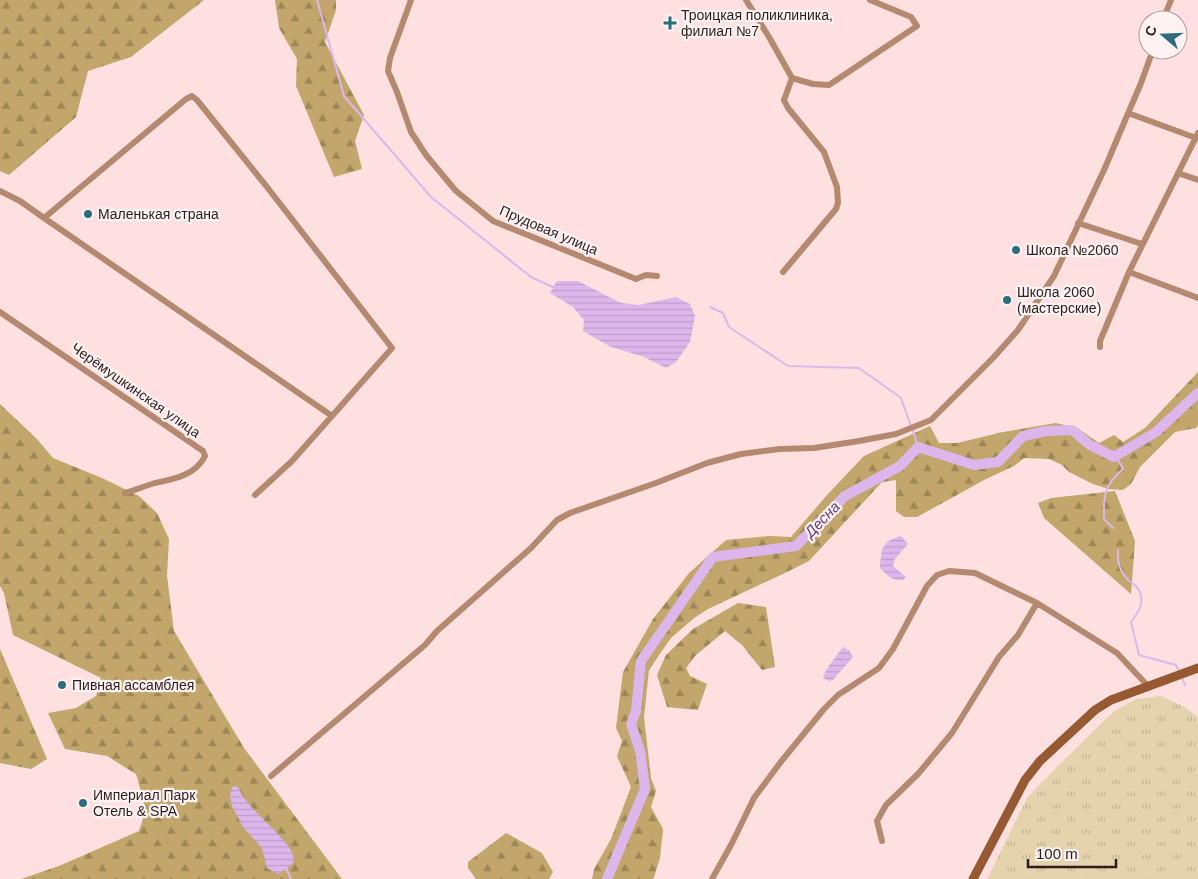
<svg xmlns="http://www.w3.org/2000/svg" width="1198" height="879" viewBox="0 0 1198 879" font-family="Arial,sans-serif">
  <defs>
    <pattern id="grass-tufts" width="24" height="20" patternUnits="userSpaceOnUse" patternTransform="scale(1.25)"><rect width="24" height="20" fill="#e5d3ae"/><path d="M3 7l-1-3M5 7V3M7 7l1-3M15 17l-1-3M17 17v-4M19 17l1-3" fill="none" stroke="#c5b595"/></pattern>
    <pattern id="forest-firs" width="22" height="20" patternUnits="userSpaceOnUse" patternTransform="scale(1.25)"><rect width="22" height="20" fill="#c2a66b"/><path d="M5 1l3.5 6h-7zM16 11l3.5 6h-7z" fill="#9e8757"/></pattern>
    <pattern id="water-rules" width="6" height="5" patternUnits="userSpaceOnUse" patternTransform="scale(1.25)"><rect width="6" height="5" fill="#ddb7ec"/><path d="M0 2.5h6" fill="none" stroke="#be9dca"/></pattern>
  </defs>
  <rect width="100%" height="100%" fill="#fde0df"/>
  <path fill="url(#grass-tufts)" d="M1161,696L1183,706L1198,717V879H987L1027,798L1039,785L1114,711L1136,699Z"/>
  <path fill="url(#forest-firs)" d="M0,0H204L131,57L88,71L76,117L9,175L0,171Z
    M275,0H336V10L325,42L364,115L355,141L362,169L334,177L296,86L297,59L279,28Z
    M1198,372V425L1196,428L1175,432L1140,467L1131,484L1123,490L1109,489L1093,484L1069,472L1062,465L1049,459L1024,458L1014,466L986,479L917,517H904L896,511V480L882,482L809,561L787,572L708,609L694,618L671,638L659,655L649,670L644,717L651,778L656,791L651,807L663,829L660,858L654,877L653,879H592L594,869L611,839L631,787L617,756L622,741L616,728L623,672L653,619L689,573L726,540L769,536L791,537L827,495L864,456L930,426L939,443H957L1003,432L1056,423L1077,428L1099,443L1114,435L1123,442L1145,428Z
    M0,404L37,439L53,458L102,478L139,496L157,513L169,539L167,576L174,631L244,748L342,879H21L59,866L139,831L146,809L136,774L107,756L65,749L48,713L76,708L96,696L101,678L13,635L4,593L0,586Z
    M1115,491L1135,541L1131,594L1044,518L1038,503L1051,498Z
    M738,603L766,607L775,667L762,670L742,645L725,631L696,655L686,668L690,676L707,684L698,710L667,707L657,675L666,655L693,629Z
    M0,649L47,759L31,769L0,763Z
    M506,833L542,853L553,872L549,879H476L468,868V862Z"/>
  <path fill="url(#water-rules)" d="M557,281H578L621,303L639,305L676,297L690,304L695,316L690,342L676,362L666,368L644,357L611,347L583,331L584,320L573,307L550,293Z
    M901,536L908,544L895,559L893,566L906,577L903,580C892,581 887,575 880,568C881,549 882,541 901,536Z
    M843,647L849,650L853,657L833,680L829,681L823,678L826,670Z
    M236,786L239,788C244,809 300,845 293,862C291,867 282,871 278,874L267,868L262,848L243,827L232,806L230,795L232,787Z"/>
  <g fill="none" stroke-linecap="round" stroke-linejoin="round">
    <path stroke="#ddb7ec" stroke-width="2" d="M317,0L344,96L431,197L531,277L555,288
      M710,307L723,313L729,327L788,366L859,368L901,398L911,426
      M913,431L918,447
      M1113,528L1104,519C1103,495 1105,484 1123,469L1116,456
      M1118,550C1117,560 1120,571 1127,579C1131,583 1136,585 1139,590C1145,602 1139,612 1131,622L1139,655L1176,665L1179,671
      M1182,678L1185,685
      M286,868L291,879"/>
    <path stroke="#ddb7ec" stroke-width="10" d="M607,879L645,789L640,751L631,724L636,711L641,661L713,557L796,546L845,496L900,466L918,447L974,465L998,462L1023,436L1046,431L1072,430L1090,445L1114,457L1156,432L1198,393"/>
    <path stroke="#b4896f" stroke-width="6" d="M411,0L390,58L388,71L397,92L411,132L426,155L456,191L493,221L636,279L646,275L657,276
      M746,0L769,37L792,78
      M1163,20L1171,0
      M1128,113L1196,138
      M1178,173L1198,180
      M0,191L20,201L44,218L332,416L392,348L267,187L197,100L192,96L186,99L44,218
      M1078,223L1142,244
      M783,272L836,209L838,203L837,187L824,152L788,108L784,100L792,78L813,84L829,85L917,26L911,17L870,0
      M1129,272L1198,298
      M0,312L203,451L205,456C196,475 174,479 155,483C145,486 135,490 125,493
      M1100,347V341L1129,272L1198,133
      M255,495L292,461L332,416
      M271,776L425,645L437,631L531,548L557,520L570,513L656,483L707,463L741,454L780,449L814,448L859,441L896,434L931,420L993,358L1018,330L1054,276L1104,170L1141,83L1153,50
      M882,841L877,821L886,805L918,774L952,733L999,657L1018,635L1037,603
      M712,879L731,845L754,798L780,763L824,709L838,695L879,668L893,649L927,586L937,575L949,571L975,573L1037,603L1117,653L1147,685"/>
    <path stroke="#975931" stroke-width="9" d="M973,879L1025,780L1040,761L1095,710L1111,700L1198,668"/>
  </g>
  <g fill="#2b6c7f" stroke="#fef2f2" stroke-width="2">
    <path d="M667.5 15.5h5v5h5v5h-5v5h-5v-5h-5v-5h5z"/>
    <circle cx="88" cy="214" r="5"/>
    <circle cx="1016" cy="250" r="5"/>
    <circle cx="1007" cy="300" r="5"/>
    <circle cx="62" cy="685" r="5"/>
    <circle cx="83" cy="803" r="5"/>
  </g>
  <g text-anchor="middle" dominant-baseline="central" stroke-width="4.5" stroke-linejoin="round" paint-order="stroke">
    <g font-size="14" fill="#2a1f1f" stroke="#fef2f2" text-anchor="start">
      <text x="681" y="15">Троицкая поликлиника,<tspan x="681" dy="16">филиал №7</tspan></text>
      <text x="98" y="214">Маленькая страна</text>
      <text x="1026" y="250">Школа №2060</text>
      <text x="1017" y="292">Школа 2060<tspan x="1017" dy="16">(мастерские)</tspan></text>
      <text x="72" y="685">Пивная ассамблея</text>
      <text x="93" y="795">Империал Парк<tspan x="93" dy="16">Отель &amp; SPA</tspan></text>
    </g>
    <g font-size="14" fill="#2a1f1f" stroke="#fef2f2">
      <text transform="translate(549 230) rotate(23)">Прудовая улица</text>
      <text transform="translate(136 390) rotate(35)">Черёмушкинская улица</text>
    </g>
    <g font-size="15" font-style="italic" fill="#683979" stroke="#fef2f2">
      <text transform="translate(822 519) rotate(-46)">Десна</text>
    </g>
  </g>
  <g transform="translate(1163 35) rotate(289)"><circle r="24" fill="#fef2f2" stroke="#a99e9e"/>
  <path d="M0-4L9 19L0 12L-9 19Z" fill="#2b6c7f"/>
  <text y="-8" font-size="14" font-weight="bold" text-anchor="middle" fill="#2a1f1f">С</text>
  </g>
  <path d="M1028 859v8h88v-8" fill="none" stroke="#2a1f1f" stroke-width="2.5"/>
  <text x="1036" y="859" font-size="15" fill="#2a1f1f" stroke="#fef2f2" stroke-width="4" paint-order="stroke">100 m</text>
</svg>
